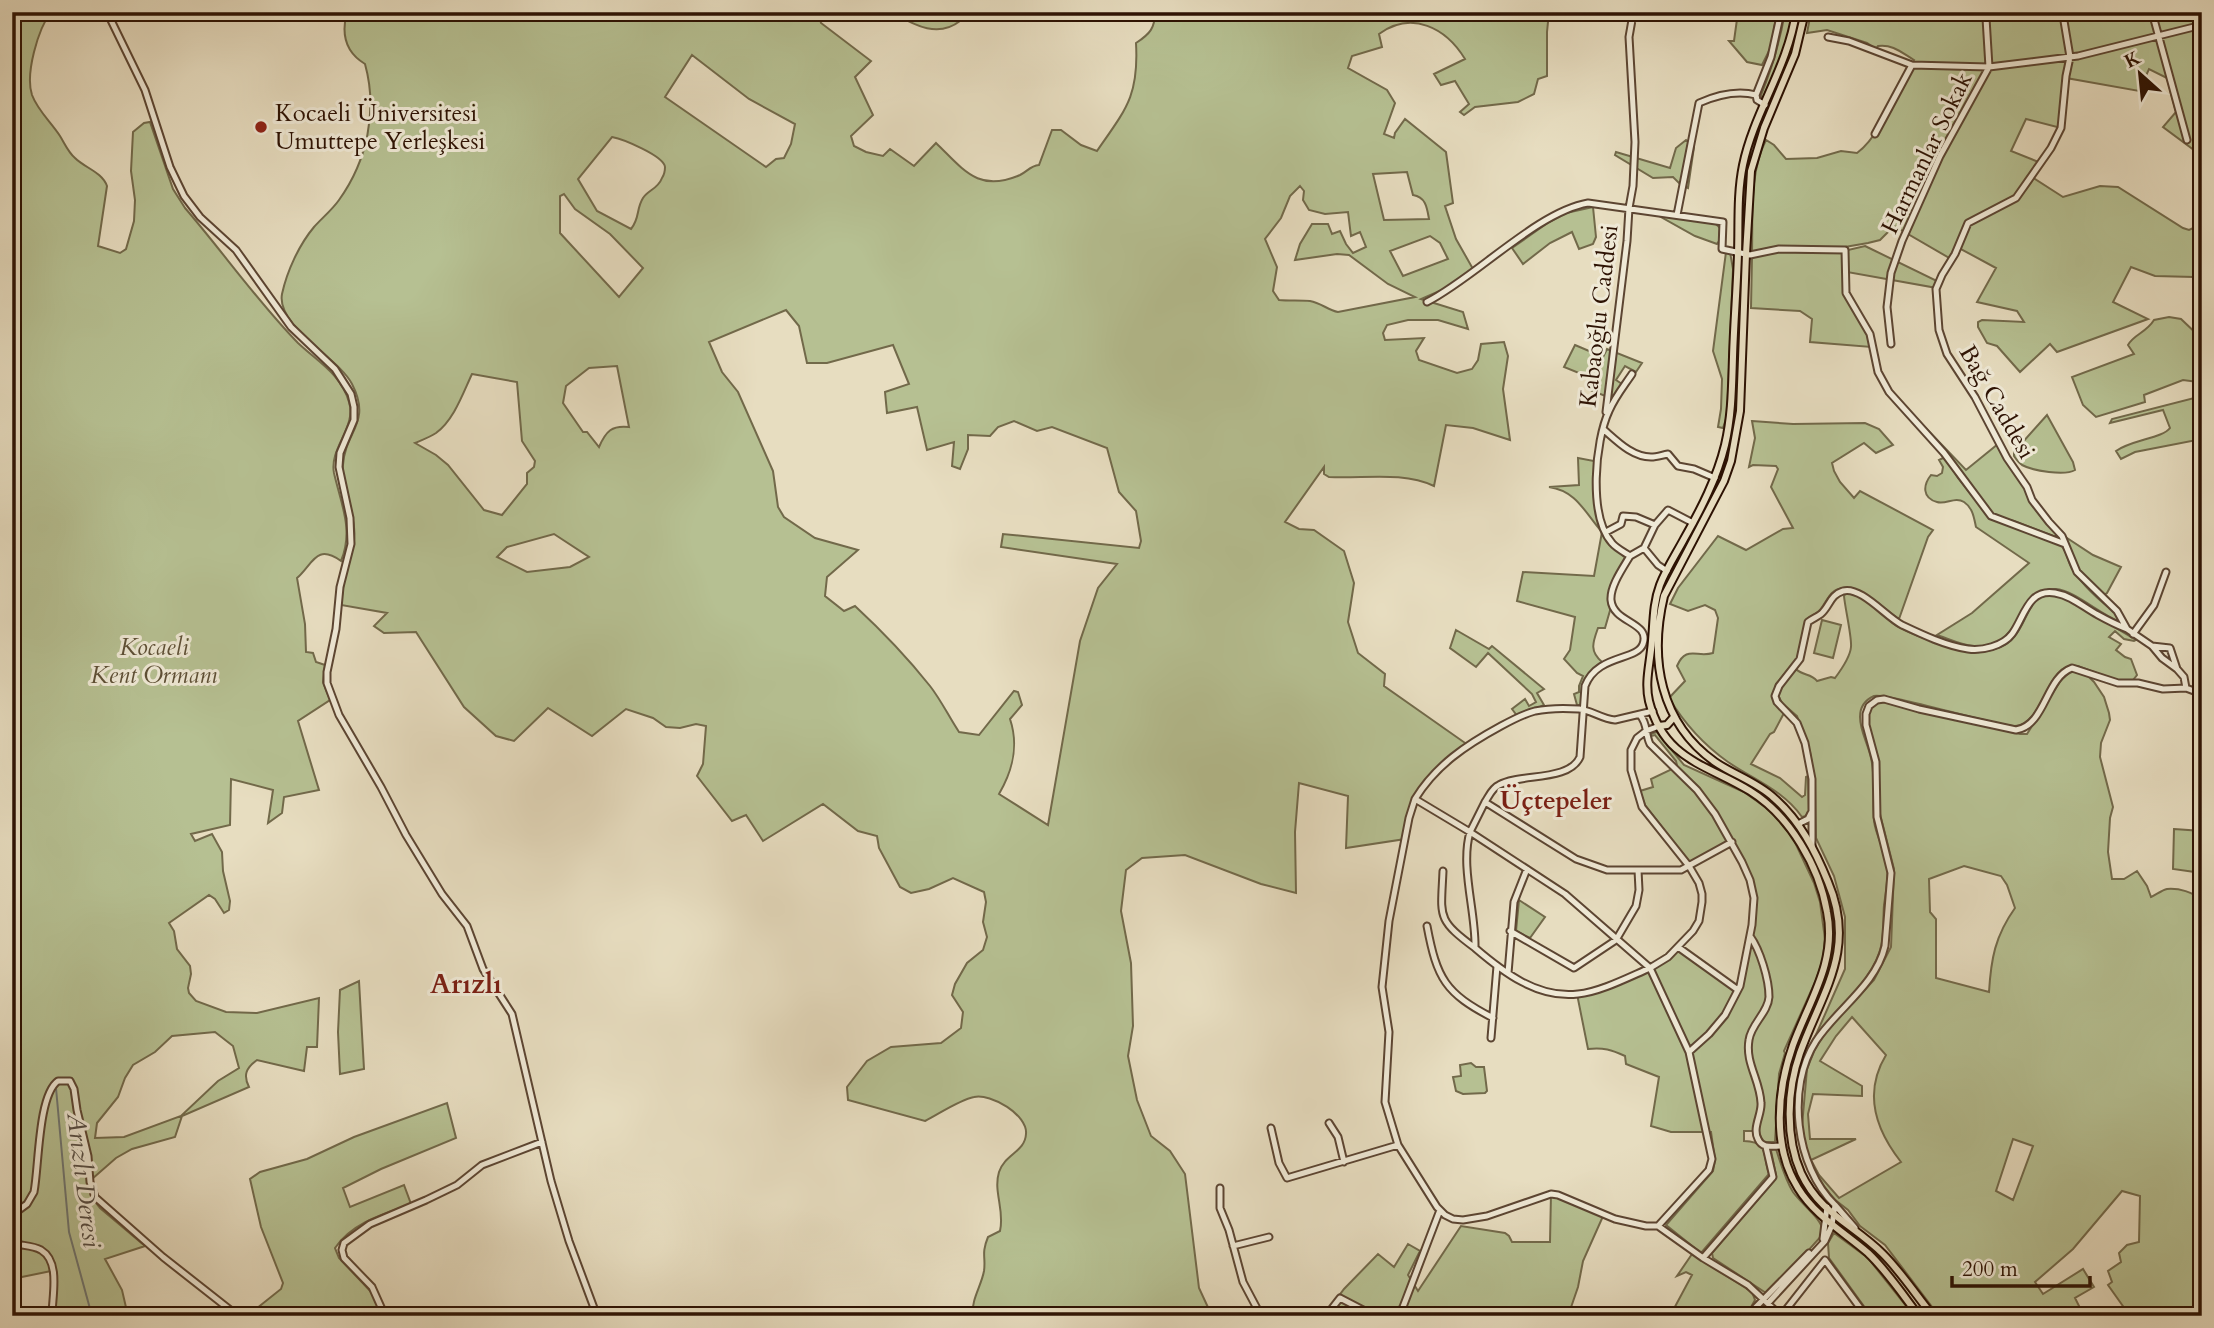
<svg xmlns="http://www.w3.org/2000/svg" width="2214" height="1328" viewBox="0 0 2214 1328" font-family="Cardo,serif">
  <rect width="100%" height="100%" fill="#e7ddc0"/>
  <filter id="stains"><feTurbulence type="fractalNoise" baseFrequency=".00286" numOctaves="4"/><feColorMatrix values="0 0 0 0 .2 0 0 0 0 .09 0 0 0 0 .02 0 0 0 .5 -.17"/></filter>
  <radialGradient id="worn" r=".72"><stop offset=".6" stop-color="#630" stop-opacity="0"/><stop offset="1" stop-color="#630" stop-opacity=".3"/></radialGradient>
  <path fill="#b6c092" stroke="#72694a" stroke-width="2" fill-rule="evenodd" d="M12,12H51C38,29 25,74 32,95C38,111 51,122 60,136C65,144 68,152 75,158C85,168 102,172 107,186L98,246L120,253L126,249L134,221L135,200L131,171L133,132L144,123L150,122L173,189L185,208C223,252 257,301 298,343C318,362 341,374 349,402C357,427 329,448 334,473C341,504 354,530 341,561C316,543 313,564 297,578L305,624L306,652L313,653L316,662L325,665L323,682L330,700L298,721L319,790L284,797L282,813L268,823L273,790L231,779L230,825L191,834L195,841L212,834L222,852L223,871L230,901L229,910L224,913L215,899L209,895L169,923L174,931L177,949L190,966L191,974L188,988L189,993L196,1001L226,1012L257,1013L319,998L317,1047H307L304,1071L257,1060C246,1068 243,1075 249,1087L182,1116L175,1137L132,1149L116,1158L92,1179L87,1176L91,1196L100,1208L145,1246L105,1259L122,1290L128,1316H56V1270L12,1279ZM215,1032L233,1046L239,1068L218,1081L181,1116L124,1137L95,1138L97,1123L118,1097L125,1078L133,1065L155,1052L172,1036Z
    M347,12H818L821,23L871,61L855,77L873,115L851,136L854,146L866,152L883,156L890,149L914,166L936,143C964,170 978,193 1020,175C1028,171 1030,166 1039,165L1052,130H1061L1081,145L1097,151C1126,109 1139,96 1136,43C1150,34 1155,28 1155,12H1549L1547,32V76L1538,79L1534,94L1518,102L1475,107L1464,115L1460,112L1469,104L1455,81L1441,85L1434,74L1465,59C1446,28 1412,10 1379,34L1382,47L1352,56L1348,68L1387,90L1395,103L1384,134L1394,138L1395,133L1405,119L1446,152L1453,203L1445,206L1456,239L1473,269L1451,286L1421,299L1463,312L1468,329L1438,320H1408L1387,325L1383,333L1385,340L1424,338L1416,351L1419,360L1457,373L1472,369L1478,360L1481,344L1504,342L1508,356L1503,389L1510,440L1473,428L1446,425L1434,486C1402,471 1363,479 1329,477L1324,474V467L1285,522L1299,529L1314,530L1344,551L1354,583L1348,622L1358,653L1385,674L1384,686L1468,745L1421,790L1405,839L1346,848L1348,796L1299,783L1295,832L1296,893L1261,884L1185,855L1142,858L1126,870L1121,911L1131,963L1133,1026L1128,1056L1137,1100L1151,1136L1170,1151L1185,1174L1199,1288L1212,1316H973C971,1299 981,1287 984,1271C986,1257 981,1254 988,1237L1000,1231C1005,1210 993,1192 999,1172C1005,1154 1025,1152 1026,1134C1028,1115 991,1093 974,1097C959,1100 939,1114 925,1121L848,1100L847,1087L867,1061L891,1047L941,1043L961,1028L963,1012L952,995L955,984L967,963L983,950L987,937L983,922L986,902L984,892L953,878L929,889L911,893L900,887L879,848L877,836L858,831L823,804L763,841L746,815L732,821L697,776L703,764L706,726L696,724L680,728L666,727L653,718L626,709L592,736L548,708L514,741L496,736L464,707L416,632L384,633L374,626L387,613L341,605C342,595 343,584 346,574C349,558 356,545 354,527C352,507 341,486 343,465C345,431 372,423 352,384C339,358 276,326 282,294C287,271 299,245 314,227C322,218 332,210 339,200C367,161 378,111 365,64C345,52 341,34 347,12ZM692,55L749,99L795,124L791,144L784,158L776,159L766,167L665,97ZM612,137C623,139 664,156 665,167C665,171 664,175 662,178C658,189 648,190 643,198C636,209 640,218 631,229L597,211L578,179ZM1407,172L1413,195C1426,197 1427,208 1429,219L1384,220L1373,174ZM1300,186L1304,191L1303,200L1309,210L1325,214L1348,212L1351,236L1360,232L1366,247L1353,253L1346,244L1340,231L1332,234L1328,224H1312L1300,244L1295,260L1337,254L1349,255L1388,284L1415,297L1338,312C1328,310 1321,303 1310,301C1301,300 1289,301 1279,300L1273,291L1277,267L1265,239L1281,218L1290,196ZM564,194L575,209L610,234L643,268L619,297L560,233V196ZM1430,236L1440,243L1448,259L1403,276L1390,251ZM786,310L799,326L807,363H827L893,345L909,384L885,392L887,413L917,407L927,450L954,442L952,466L960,469L968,449V435L990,436L998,427L1014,421L1037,431L1052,427L1107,448L1119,492L1136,511L1141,541L1139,548L1003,534L1001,547L1117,564L1098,588L1080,641L1048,825L999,794C1013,770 1019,746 1010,719L1022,705L1018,692L1014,691L979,735L959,732C949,717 941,700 930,686C907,657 882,631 855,606L844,611L825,596L827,577L858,550L815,538L784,517L778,507L773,471L738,392L722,372L709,342ZM617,366L629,427C612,425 606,431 599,447L587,432H583L563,403L566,386L589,368ZM472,374L517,382L522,441L535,461L534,467L527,473V484L502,515L484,510L448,465L436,455L415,443C422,440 430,437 436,433C454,420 463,393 472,374ZM554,534L589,557L570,567L527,572L497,557L507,547Z
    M891,12H919L918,17L932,20L954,13L960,21C937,39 913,24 891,12Z
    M1738,12H1777L1771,47L1762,65L1747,62L1729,41H1734Z
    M1785,12H1793L1785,51L1764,97H1762L1761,95C1772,68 1780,41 1785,12Z
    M1811,12H2202V156L2163,127L2176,112L2167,78L2149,69L2139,91L2066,78L2061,128L2026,119L2011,151L2041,163L2032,177L2063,197L2100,186L2118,187L2183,228L2189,230L2202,224V282L2194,277L2155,276L2131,267L2113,302L2148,319L2057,352L2050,344L2020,372L1997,346L1987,343L1978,327V322L1982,320L2024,322L2017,311L1977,302L1996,268L1959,248L1951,259L1894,226L1880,240L1868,243L1839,248L1773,247L1752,252C1753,216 1749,173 1766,140L1774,145L1786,159L1817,158L1841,151L1857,153C1880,137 1900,86 1914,60C1902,53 1893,44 1878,46L1876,49L1867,43L1827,30L1807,33Z
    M1686,140L1694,147L1688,188L1681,185L1673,177L1653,178L1615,155L1616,152L1670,168L1676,148Z
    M1593,207L1596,237L1593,244L1579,249L1572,232L1550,243L1523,264L1512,248L1549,222L1566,213Z
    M1662,216L1715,223L1720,228L1719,241L1717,244L1695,236L1661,217Z
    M1865,246L1939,282L1937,288L1847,272L1848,250Z
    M1726,252H1730L1733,269L1727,416L1723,428L1718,427L1721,409L1722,379L1713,351Z
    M1773,252L1842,253L1844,292L1867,331L1871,347L1810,342L1812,319L1800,311L1751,308L1752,257Z
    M2169,317L2181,319L2202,339V381L2198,382L2183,380L2144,395L2145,402L2096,417L2083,405L2072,377L2134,354L2128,345C2134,334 2146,333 2154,320Z
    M1575,345L1603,357L1607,349L1642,363L1636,372L1625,366L1616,380L1622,384L1613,399L1590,390L1594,379L1564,367Z
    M2202,396V439L2135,452L2121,459L2116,451C2131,440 2163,438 2170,428L2163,410L2110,423L2112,419Z
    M2047,415L2073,462L2075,470C2065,476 2033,471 2022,465C2019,463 2016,459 2014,456V452Z
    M1752,421L1793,424L1865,423L1879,429L1893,445L1876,453L1864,443L1832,463L1834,471L1840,482L1854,498L1860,491L1933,530L1928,537L1899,619C1884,609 1852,576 1833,592C1828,596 1825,604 1820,610C1816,614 1812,616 1807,619L1797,659L1776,684L1773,698L1784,713L1774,732L1770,734L1751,764L1780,778L1802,797L1805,795L1806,777L1808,776L1809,810L1806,816L1802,817C1783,790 1754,780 1728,762C1704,745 1684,723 1669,698L1685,681L1677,666C1686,645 1697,658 1713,653L1718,618L1715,610L1705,605L1688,611L1670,604L1678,588L1718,536L1746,550L1783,529L1793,528L1771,487L1778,469L1776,466L1753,465L1749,467L1755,438Z
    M1919,421L1966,470L1998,444L2023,482L2036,510L2061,536V539L2014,521L1996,517L1989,511L1979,495Z
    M1945,457L1958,478L1990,518L2061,545C2068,552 2067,562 2073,570C2084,587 2101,602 2117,614L2118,621C2100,614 2073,590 2056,589C2012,588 2027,650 1973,646C1961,645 1949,639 1937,635L1972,613L2029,563L1976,527C1974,518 1973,508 1964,502C1955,496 1946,505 1937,502C1922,498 1923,485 1931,475L1937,476L1942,473L1943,467L1939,460Z
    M1578,458L1594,461L1597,505L1605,532L1625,558L1616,578L1611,607L1605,628H1598C1593,642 1589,651 1602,662C1585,673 1582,685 1581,705H1577L1574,694L1579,692V686L1583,676L1577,673L1564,659L1570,650L1575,617L1517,601L1523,572L1594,576L1602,532C1585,513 1577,491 1549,487L1579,485Z
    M2064,536L2093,555L2121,567L2107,593L2104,595L2079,570Z
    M1846,593C1865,594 1880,612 1894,624C1907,634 1965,654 1980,652C1992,650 2007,647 2014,637C2032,616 2027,586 2066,598L2136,640L2134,641L2124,639L2115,631L2109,637L2121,644L2116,650L2125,657L2131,659L2137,675L2133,680L2118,681L2078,666C2046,658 2044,729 2013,726C1990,724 1884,692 1874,696C1865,700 1860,707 1860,717C1860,731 1868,744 1871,758C1876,779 1872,800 1874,821C1876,836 1884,848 1887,862C1889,875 1886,891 1884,905C1883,917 1884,930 1882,942C1877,977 1836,1009 1815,1037L1845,969V917L1834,876L1816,838L1815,783L1810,752L1797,716L1782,703L1778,695L1784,683L1796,669C1803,676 1811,673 1817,681L1831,677L1835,678C1841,670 1850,658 1851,647C1852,637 1845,608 1844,596Z
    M1822,620L1841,625L1833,658L1814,653Z
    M1456,630L1489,649L1492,646L1544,689L1537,693L1544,705L1518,717L1512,709L1525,699L1529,706L1536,702L1532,694L1488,653L1476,667L1450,648Z
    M2071,671L2086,674L2094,682L2104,697L2109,713L2110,720L2101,743L2100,757L2113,807L2110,818L2108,852L2112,879H2124L2137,871L2147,886L2151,897C2156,895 2162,890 2167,889C2179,888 2193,892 2202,900V1316H2130L2108,1285L2112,1282L2108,1271L2121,1262L2119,1253L2127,1245L2139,1242L2140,1196L2122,1191L2073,1249L2035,1282L2043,1294L2083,1269L2094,1287L2075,1298L2084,1316H1939L1885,1245L1860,1226L1848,1210L1834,1199L1817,1178L1807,1155L1802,1126L1807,1069L1815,1049L1826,1031L1874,980L1891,947L1894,869L1880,814L1878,762L1868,725V711L1875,704L1883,702L2020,734H2027L2061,680ZM1964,866L2001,876L2007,885L2015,908C1995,936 1991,959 1989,992L1936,978V919L1930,912L1929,879ZM1852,1017L1886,1055C1863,1093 1875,1129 1901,1162L1839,1198L1819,1175L1811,1160L1856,1139H1810L1808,1114L1813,1094L1862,1096V1086L1820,1061L1836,1036ZM2013,1139L2033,1146L2013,1200L1996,1191Z
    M1657,732L1684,765L1744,792L1772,812L1793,838L1814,883L1820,902L1825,939L1823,959L1816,980L1784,1051L1785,1053L1779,1074L1775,1142H1763L1758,1131H1744V1141C1770,1142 1762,1154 1769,1174L1701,1253L1666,1225L1713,1171L1715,1160L1711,1132H1671L1651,1126L1659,1077L1626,1064L1625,1056C1612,1050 1603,1047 1588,1049L1577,994L1650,968L1678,947L1738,990L1750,936L1752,889L1732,842L1691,865L1645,805L1640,791L1653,787L1651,779L1674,768L1678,770L1676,761L1655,735L1651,736L1650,734Z
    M2174,829L2202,831V873L2173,869Z
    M1519,900L1545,917L1530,938L1516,931Z
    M359,981L364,1069L340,1074L338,1032L340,990Z
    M1471,1063L1476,1067H1484L1487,1091L1485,1093L1463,1094L1456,1091L1453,1077L1461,1076L1460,1065Z
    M447,1103L456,1138L381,1169L343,1188L350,1207L404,1185L411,1204C383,1214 352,1223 335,1248L339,1258L375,1296L382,1316H247L281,1289L283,1283L261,1227L250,1179L260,1172L307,1159L354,1137Z
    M1773,1148L1776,1149C1781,1164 1785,1179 1793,1192C1802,1205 1821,1217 1824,1233L1771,1292L1766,1293L1713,1258L1712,1253L1774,1181L1776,1175L1771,1151Z
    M1551,1194L1604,1214L1583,1261L1578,1287L1568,1316H1324L1344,1289L1378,1254L1394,1267L1408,1244L1420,1251L1408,1275L1418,1291L1461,1226L1505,1233L1509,1236L1512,1242H1550Z
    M1834,1233L1868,1258L1914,1316H1871L1829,1258L1828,1243Z
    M1692,1254L1752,1292L1755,1300L1746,1316H1670L1692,1275L1686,1272L1677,1276Z"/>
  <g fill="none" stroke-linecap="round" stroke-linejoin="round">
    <path stroke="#6f7672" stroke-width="2" d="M56,1088L69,1232L92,1316"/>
    <g stroke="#5c4532" stroke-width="9">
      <path id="minor" d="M107,12L145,90L170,167L184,196L200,217L236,250L291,327L335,369L351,394L354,407V420L340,453L339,467L350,518L351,544L340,587L336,629L327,672V683L339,715L381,787L406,835L442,894L467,926L483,969L512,1014L551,1181L569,1241L597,1316
        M2152,12L2187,140
        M2064,21L2070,57L2066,76L2061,128L2051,148L2016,198L1968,223L1955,254L1942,275L1936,289L1939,330L1947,354L1975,397L2007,458L2027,487L2032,500L2049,522L2062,536L2077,572L2117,611L2127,629L2152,646L2162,658L2177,669
        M1828,37L1849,41L1912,65L1989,67L2078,56L2202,25
        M1765,105L1757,100L1756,95L1771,57L1781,12
        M1875,134L1912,65
        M1677,215L1699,103C1717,95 1737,90 1756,95
        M1427,302C1476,277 1537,212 1588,203L1723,222L1722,249L1750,255L1779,249L1845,250L1846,293L1870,334L1878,372L1889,392L1944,453L1991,516L2065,544
        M1891,344L1887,307L1891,273L1902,241L1940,156L1989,67L1986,18
        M1606,412L1627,241L1629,208L1633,186L1635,142L1629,37L1632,20L1639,12
        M1603,429C1617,441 1632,457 1651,457C1657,457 1662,455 1668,454L1678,466L1694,469L1715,478
        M1606,532L1621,524L1623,516L1636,517L1655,525
        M1644,548L1655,525L1668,510L1693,523
        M1630,556L1644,548L1658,565L1667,571
        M2133,634L2154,605L2166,572
        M2152,646L2170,648L2177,669L2184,677L2186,688L2194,691L2202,690
        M1640,715C1648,724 1645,734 1650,744L1697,790L1715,814L1742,862L1750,880L1754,898L1752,925L1740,986L1725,1015L1709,1034L1689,1052
        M1415,799C1436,765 1466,745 1501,726C1512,720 1523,714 1535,711C1549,708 1565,708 1579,709C1591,710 1602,719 1615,720L1653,711
        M1485,802C1489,796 1492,788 1499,785C1520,773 1569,782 1580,757L1585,686C1597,654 1637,661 1643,644C1651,622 1613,623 1611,600C1610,586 1623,568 1630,556C1624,552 1616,548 1612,543C1588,516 1595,441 1609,411C1615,397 1624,386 1632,374
        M1798,824L1808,819L1811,813
        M1732,842L1681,870H1607L1576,859L1485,802L1470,832L1415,799L1409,818L1389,921L1382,987L1389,1032L1385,1102L1398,1145L1437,1207L1445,1215L1453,1219L1463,1220L1487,1216L1551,1194L1558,1195L1615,1219L1646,1226H1658L1703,1258L1748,1285L1781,1316
        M1812,847V779L1805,743L1797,723L1777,702L1775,696L1779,686L1800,659L1808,622C1812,619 1817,617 1821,614C1830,606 1830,595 1843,591C1861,586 1886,617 1902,625C1921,634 1946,646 1968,649C1982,651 2003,646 2012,634C2024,618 2028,588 2055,593C2072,596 2083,607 2098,615C2107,620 2117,625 2127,629
        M1443,871C1441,917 1436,919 1475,948C1476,912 1460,867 1470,832L1565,894L1650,968L1668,957L1693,931L1699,921L1702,902V894L1699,883L1689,866L1642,807L1631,770V750L1637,738L1646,731L1659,726
        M1427,926C1437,979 1445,993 1493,1018
        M1510,931L1574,968L1616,940L1636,906L1639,890L1638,870
        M1750,936C1760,950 1769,979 1769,997C1768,1013 1751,1024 1749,1040C1745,1063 1760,1080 1761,1103C1762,1114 1752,1128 1758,1139C1762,1149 1773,1146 1781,1146
        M1678,947L1738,990
        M1475,948C1503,972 1538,999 1578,994C1600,992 1629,977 1650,968L1689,1052L1712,1159L1709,1170L1658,1226
        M1508,973L1514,902L1527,869
        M1491,1038L1497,966
        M1329,1123L1338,1137L1344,1162
        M1271,1128L1279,1163L1287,1178L1398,1145
        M1220,1188V1208L1229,1230L1243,1282L1261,1316
        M1835,1205L1855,1228
        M12,1215L27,1204L34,1192C39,1166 38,1095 58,1081H70L74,1089L77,1110L88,1156L90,1182L95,1197L163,1257L238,1316
        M1823,1239L1827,1207
        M12,1243C21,1246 32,1245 41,1250C61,1262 52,1296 52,1316
        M1233,1246L1269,1237
        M1703,1258L1773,1177L1766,1147
        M1768,1303L1825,1241L1832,1225L1835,1205C1795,1166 1786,1087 1816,1041C1837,1009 1876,985 1885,946L1891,873L1877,817L1876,762L1866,725V714L1869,706L1877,700L1884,699L1919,709L2016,730C2046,725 2045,678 2072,668L2118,683H2138L2163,689L2186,688
        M385,1316L372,1287L344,1258L342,1250L344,1243L370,1224L426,1200L457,1185L482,1165L542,1142
        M1326,1316L1340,1298L1365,1311L1385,1316
        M1393,1316L1399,1314L1403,1307L1440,1210
        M1750,1316L1755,1308L1809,1253
        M1781,1316L1825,1260L1866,1316"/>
    </g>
    <g stroke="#2d1203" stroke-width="10">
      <path id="major" d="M1796,12C1788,67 1754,112 1743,165C1737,194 1739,224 1738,253C1737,288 1734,322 1733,357C1732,387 1732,415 1725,445C1717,478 1701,509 1684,539C1676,554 1666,569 1660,585C1652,606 1654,628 1651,650C1649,668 1645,684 1649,701C1664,760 1706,764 1750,791C1790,816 1819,866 1827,912C1837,962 1809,1001 1793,1045C1777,1090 1772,1147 1798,1188C1815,1216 1844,1232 1868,1253C1887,1271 1903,1295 1919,1316
        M1805,12L1795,54L1764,128L1751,171L1746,254L1740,411L1731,461L1724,481L1664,596C1649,659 1660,723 1715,762C1734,775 1757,782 1774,798C1800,821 1815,850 1828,882C1857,950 1822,992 1800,1053C1787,1090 1785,1137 1801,1173C1820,1214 1853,1224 1883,1254C1901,1272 1916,1295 1933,1316
        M1659,726L1667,725L1674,717"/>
    </g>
    <use href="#minor" stroke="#efe9d6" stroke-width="5"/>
    <use href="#major" stroke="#e7ddc0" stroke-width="6"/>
  </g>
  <circle fill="#8f2418" stroke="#efe9d6" stroke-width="2.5" cx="261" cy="127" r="7"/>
  <g text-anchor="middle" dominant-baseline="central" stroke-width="6" stroke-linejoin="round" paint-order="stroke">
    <g font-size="24" fill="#2d1203" stroke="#efe9d6" text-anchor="start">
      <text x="275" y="113">Kocaeli Üniversitesi<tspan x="275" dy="28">Umuttepe Yerleşkesi</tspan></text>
    </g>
    <g font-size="24" fill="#2d1203" stroke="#efe9d6">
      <text transform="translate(1927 153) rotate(-64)">Harmanlar Sokak</text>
      <text transform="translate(1599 316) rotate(-83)">Kabaoğlu Caddesi</text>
      <text transform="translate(1997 402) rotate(60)">Bağ Caddesi</text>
    </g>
    <g font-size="24" font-style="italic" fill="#5d4f35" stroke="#efe9d6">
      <text x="154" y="647">Kocaeli<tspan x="154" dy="28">Kent Ormanı</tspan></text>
    </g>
    <g font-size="26" font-weight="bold" fill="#7a1f14" stroke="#efe9d6">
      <text x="1556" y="800">Üçtepeler</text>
    </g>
    <g font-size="26" font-style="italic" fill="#544c44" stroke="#efe9d6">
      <text transform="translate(84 1180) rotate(83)">Arızlı Deresi</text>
    </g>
    <g font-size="28" font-weight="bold" fill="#7a1f14" stroke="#efe9d6">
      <text x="466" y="984">Arızlı</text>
    </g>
  </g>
  <rect width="2214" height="1328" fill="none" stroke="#e7ddc0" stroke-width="42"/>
  <rect x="14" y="14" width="2186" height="1300" fill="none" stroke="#2d1203" stroke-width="3.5"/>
  <rect x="21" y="21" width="2172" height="1286" fill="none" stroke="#2d1203" stroke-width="2"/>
  <g transform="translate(2140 74) rotate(333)" stroke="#efe9d6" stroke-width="5" paint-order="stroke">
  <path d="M0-5L12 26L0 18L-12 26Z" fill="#2d1203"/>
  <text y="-10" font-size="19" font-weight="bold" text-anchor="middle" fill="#2d1203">K</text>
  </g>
  <path d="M1952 1276v10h138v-10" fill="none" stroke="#2d1203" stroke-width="3.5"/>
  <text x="1962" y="1276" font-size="21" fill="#2d1203" stroke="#efe9d6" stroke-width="5" paint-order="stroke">200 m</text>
  <rect width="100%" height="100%" filter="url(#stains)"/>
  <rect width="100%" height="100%" fill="url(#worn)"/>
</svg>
